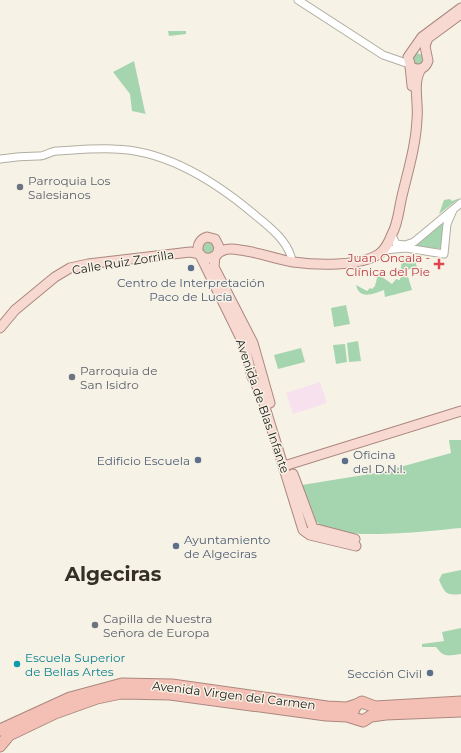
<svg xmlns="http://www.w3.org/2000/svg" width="461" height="753" viewBox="0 0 461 753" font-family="Montserrat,sans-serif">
  <rect width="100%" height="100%" fill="#f7f2e6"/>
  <path fill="#f8e1ef" d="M320,382L327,403L293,414L286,393Z"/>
  <path fill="#a5d5ae" d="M168,31H186V34L169,36Z
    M412.5 59a5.5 5.5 0 1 1 11 0a5.5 5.5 0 1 1-11 0Z
    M134,61L145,112L146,114L132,111L130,94L113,72Z
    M460,198L439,214L444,200L450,199L452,201Z
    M443,221L442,249L416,247V245Z
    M202.5 248a5.5 5.5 0 1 1 11 0a5.5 5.5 0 1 1-11 0Z
    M402,257L414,258L417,267L406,270L412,290L385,297L384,290C374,294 359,300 356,285L367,291L370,288L372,289L375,286L378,274L392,284L396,279L400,280Z
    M346,305L350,324L334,327L331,308Z
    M358,341L361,361L349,362L347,343Z
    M345,344L347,362L336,364L333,345Z
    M301,348L305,362L278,369L274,355Z
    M449,440H461V528C434,530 332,544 316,521L302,485L382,472L451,453Z
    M461,570V594C446,596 445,593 439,580L442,574Z
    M461,628V654C448,655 445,659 436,647H422V644L444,641L442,632Z"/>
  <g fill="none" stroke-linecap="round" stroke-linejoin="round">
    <g stroke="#b2aea2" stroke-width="9">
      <path id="minor" d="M298,0L383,55L409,64
        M0,159C13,157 25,156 38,156C43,157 49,152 56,151C75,150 94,148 114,149C167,150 216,182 255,215C270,227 289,242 292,261
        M392,235L396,244L405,245L414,242L461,203
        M384,250L406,248L444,254L447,224L453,210"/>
    </g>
    <g stroke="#ab887f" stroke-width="11">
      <path id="major" d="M461,8L422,37L408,57L411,67C419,71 425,69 428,61L425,46L428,38L461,14
        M410,66L412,86
        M200,255L245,347L252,377L261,394L303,530L310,535L356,546
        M217,255L219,247L215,239L207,237C196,240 194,256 206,258C214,260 216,253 222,251C227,248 235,249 240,250C258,252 275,259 293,262C316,265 359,267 379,254C386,249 389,242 392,234C398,224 399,208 402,196C408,171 416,145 417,119C419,103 412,83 421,69
        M215,256L214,267L253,343L270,403
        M0,328L15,310L55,277L70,268L88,264L190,252L200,254
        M284,466L461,411
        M293,474L313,528L355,539"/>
    </g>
    <g stroke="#ab887f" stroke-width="13">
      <path id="highway" d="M353,711L356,705L362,702L375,707L461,702
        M0,730L70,698L122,684L172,685L327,707L347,708L356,705
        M0,746L9,735L55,713L97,698L121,693L170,694L326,715L347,716L363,721L371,716L386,714L461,711"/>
    </g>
    <use href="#minor" stroke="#fff" stroke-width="7"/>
    <use href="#major" stroke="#f8d9d2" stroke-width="9"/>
    <use href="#highway" stroke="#f4bfb4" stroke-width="11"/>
  </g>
  <g fill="#6b7280" stroke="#f7f2e6" stroke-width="1.5">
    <circle cx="20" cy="187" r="4"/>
    <circle cx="72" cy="377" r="4"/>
    <circle cx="95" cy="625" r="4"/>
  </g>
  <path fill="#e0444e" stroke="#f7f2e6" stroke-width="1.5" d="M437 258h4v4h4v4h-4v4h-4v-4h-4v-4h4z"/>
  <g fill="#5c6f8a" stroke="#f7f2e6" stroke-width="1.5">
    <circle cx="191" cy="268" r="4"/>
    <circle cx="198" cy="460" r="4"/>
    <circle cx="345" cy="461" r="4"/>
    <circle cx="176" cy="546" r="4"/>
    <circle cx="430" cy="673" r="4"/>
  </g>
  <circle fill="#0f9aa8" stroke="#f7f2e6" stroke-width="1.5" cx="17" cy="664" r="4"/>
  <g text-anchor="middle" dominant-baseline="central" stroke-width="3" stroke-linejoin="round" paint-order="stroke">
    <g font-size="12" fill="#5b616d" stroke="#f7f2e6" text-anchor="start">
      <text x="28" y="180">Parroquia Los<tspan x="28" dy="14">Salesianos</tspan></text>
      <text x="80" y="370">Parroquia de<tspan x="80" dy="14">San Isidro</tspan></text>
      <text x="103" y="618">Capilla de Nuestra<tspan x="103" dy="14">Señora de Europa</tspan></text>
    </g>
    <g font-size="12" fill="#be3a42" stroke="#f7f2e6" text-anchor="end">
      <text x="430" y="257">Juan Oncala -<tspan x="430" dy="14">Clínica del Pie</tspan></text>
    </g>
    <g font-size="12" fill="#23211d" stroke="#f7f2e6">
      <text transform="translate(123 262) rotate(-9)">Calle Ruiz Zorrilla</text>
      <text transform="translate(263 406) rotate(71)">Avenida de Blas Infante</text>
      <text transform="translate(234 695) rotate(7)">Avenida Virgen del Carmen</text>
    </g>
    <g font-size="12" fill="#4e5e75" stroke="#f7f2e6" text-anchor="start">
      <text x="191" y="282" text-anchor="middle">Centro de Interpretación<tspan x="191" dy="14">Paco de Lucía</tspan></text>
      <text x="353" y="454">Oficina<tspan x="353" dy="14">del D.N.I.</tspan></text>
      <text x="190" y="460" text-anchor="end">Edificio Escuela</text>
      <text x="184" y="539">Ayuntamiento<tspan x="184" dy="14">de Algeciras</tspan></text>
      <text x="422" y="673" text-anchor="end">Sección Civil</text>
    </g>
    <g font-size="12" fill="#0d838f" stroke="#f7f2e6" text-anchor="start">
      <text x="25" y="657">Escuela Superior<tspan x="25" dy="14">de Bellas Artes</tspan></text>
    </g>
    <g font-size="20" font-weight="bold" fill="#343027" stroke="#f7f2e6">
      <text x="113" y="574">Algeciras</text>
    </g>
  </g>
</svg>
